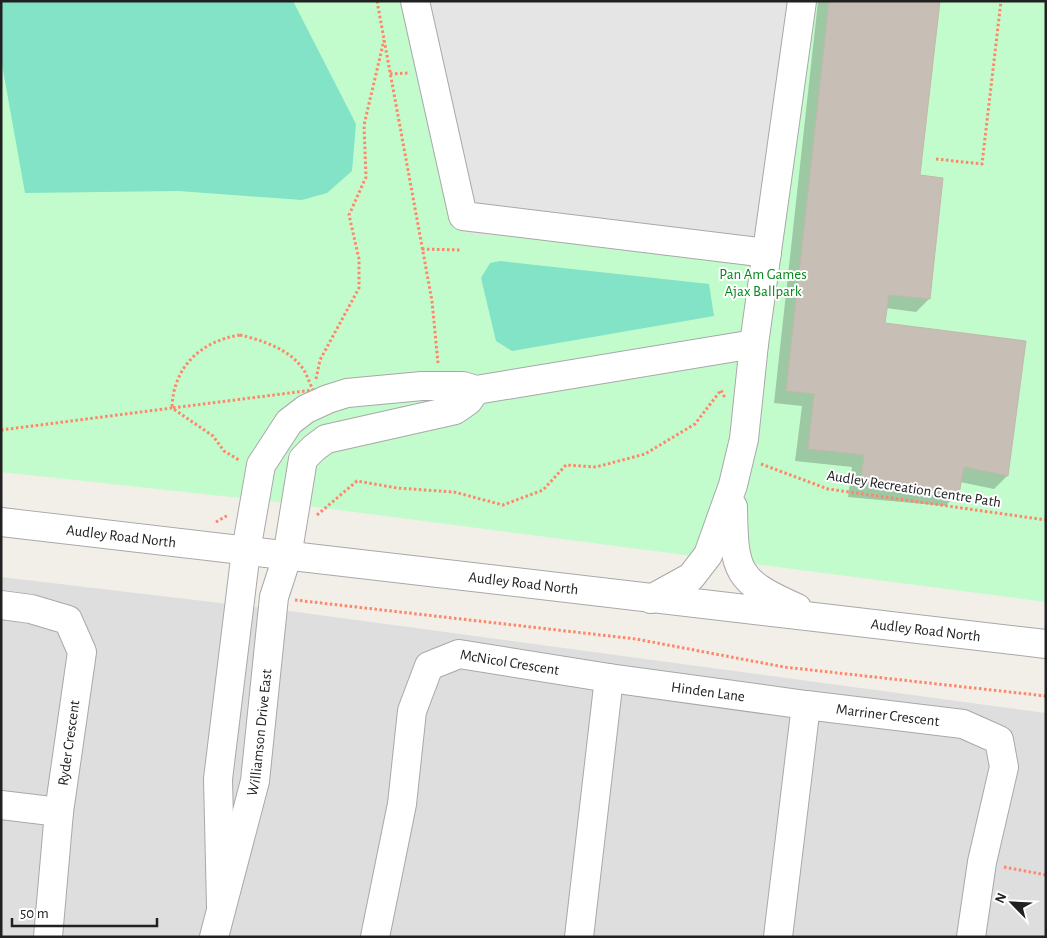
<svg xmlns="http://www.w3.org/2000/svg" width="1047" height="938" viewBox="0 0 1047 938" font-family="'Alegreya Sans',sans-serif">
  <rect width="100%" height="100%" fill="#f1efe7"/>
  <path fill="#dfdede" d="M1,577L297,612L1046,713V937H1Z"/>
  <path fill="#c3fccc" d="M1,1H1046V602L285,503L1,472Z"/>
  <path fill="#82e3c6" d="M1,1H293L356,124L352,171L327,193L302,200L178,191L25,193L1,59Z
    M500,261L709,284L714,316L512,351L496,341L481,278L490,263Z"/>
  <path fill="#e5e5e5" d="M415,1H794L759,263L527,237L468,234Z"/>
  <path fill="#0003" d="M818,1H939L919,177L929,299L916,312L886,308L884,324L1007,476L994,489L960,482L958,494L945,506L848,497L852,467L795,461L802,406L774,403Z"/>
  <path fill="#c7beb6" stroke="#c4b7a8" d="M829,1H940L920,175L943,178L930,299L889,295L885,323L1026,341L1008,476L964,467L959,494L860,485L864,455L808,449L814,394L786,391Z"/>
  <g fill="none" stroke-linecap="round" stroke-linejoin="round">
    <g stroke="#a8a8a8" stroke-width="30">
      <g id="minor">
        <path d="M415,1L463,216L767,253"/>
        <path d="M733,507C734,572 736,581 797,608"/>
        <path id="s1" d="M1,522L1046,644"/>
        <path d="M651,599L691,577L708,555L733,485L744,439L754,344L802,1"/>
        <path d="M1,605L31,609L68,620L82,652L59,812L48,937"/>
        <path id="s2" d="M609,678L806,705"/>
        <path d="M1,805L59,812"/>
        <path d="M221,906L218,779L246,551L261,465L289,422L306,409L328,399L347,393L422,386H463L476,390L754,344"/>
        <path id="s3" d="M214,937L255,781L274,597L287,557L303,459L314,448L326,439L455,410L468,401L476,390"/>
        <path id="s4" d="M375,937L402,804L412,711L429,666L459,654L609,678L579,937"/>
        <path id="s5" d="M778,937L806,705L963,724L999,740L1004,767L982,862L971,937"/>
      </g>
    </g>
    <path stroke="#ff866a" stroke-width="3" stroke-dasharray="2.5 2.5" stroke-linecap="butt" d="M377,1L432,301L438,363
      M390,74L408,73
      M936,159L982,164L1001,1
      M422,249L461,250
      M240,335C261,340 286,348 300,365C306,371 309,382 313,390L172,408C173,367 201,341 240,335Z
      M316,379L320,360L359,288V259L349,215L366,177L364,125L384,40
      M1,430L172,408L213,436L224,451L239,460
      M761,464L828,489L1046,520
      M317,515L357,481L397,488L454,492L503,505L543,490L566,465L596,467L645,454L695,424L721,390L725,398
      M216,522L228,515
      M295,600L636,639L784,667L1046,696
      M1004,867L1046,875"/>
    <use href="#minor" stroke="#fff" stroke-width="28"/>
  </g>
  <g text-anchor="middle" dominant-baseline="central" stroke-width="4" stroke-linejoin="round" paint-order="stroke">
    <g font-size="15" fill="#06871c" stroke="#fff">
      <text x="763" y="274">Pan Am Games<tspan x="763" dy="17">Ajax Ballpark</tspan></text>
    </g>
    <g font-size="15" fill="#212121" stroke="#fff">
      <text transform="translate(914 489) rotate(9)">Audley Recreation Centre Path</text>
      <text stroke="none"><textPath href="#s1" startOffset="121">Audley Road North</textPath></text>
      <text stroke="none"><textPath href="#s1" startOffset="526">Audley Road North</textPath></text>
      <text stroke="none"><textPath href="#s1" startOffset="931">Audley Road North</textPath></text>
      <text stroke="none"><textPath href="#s4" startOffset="361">McNicol Crescent</textPath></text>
      <text stroke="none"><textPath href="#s2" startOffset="100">Hinden Lane</textPath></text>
      <text stroke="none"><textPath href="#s5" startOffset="316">Marriner Crescent</textPath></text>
      <text stroke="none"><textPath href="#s3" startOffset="210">Williamson Drive East</textPath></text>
      <text transform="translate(69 743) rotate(-82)">Ryder Crescent</text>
    </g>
  </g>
  <rect width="1047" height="938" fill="none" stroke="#212121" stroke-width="5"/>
  <g transform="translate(1012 903) rotate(294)" stroke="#ffffff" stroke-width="4" paint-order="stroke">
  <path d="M0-4L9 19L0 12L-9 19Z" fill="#212121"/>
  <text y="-8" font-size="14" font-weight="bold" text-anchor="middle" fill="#212121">N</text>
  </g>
  <path d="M12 918v8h145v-8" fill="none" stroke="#212121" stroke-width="2.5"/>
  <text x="20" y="918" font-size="15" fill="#212121" stroke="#ffffff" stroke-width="4" paint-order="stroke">50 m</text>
</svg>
